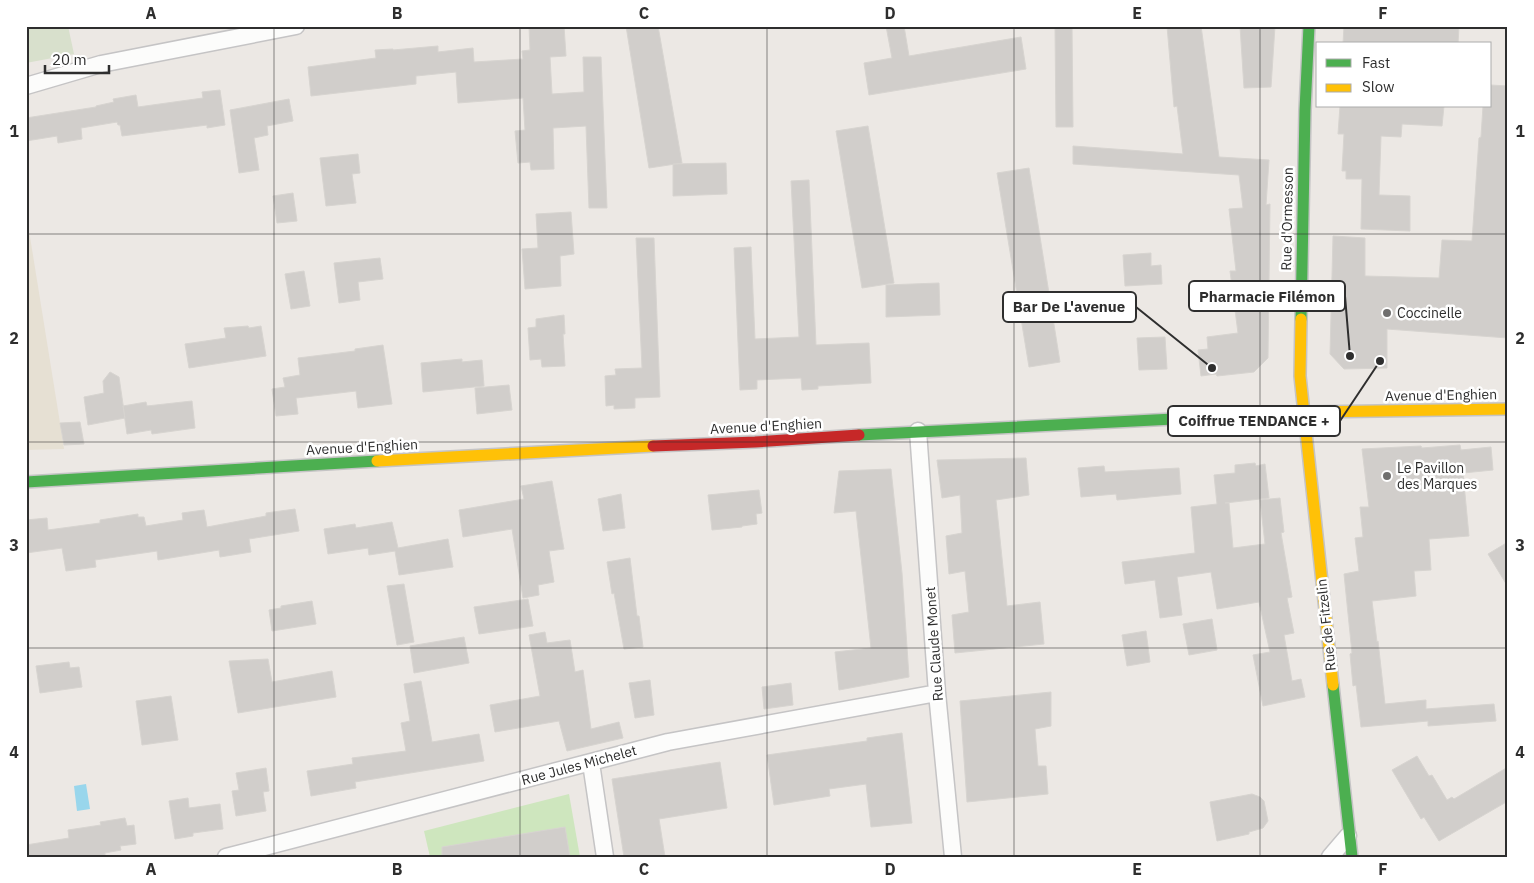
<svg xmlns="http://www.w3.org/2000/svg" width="1534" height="883" viewBox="0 0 1534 883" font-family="'IBM Plex Sans',sans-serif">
  <rect width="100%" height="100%" fill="#ece8e4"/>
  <path fill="#e6e0d3" d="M26,212L60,423L64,449L26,450Z"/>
  <path fill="#cee6be" d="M569,794L580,857H430L424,831Z"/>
  <path fill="#d8e0cc" d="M26,26H68L74,54L26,63Z"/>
  <path fill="#99d6ec" d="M86,784L90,809L77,811L74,786Z"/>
  <path fill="#d1cecb" stroke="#d7d4d0" d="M529,26H564L566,56L550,57L552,94L584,92L583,57H601L607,208H589L586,126L553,128L554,169L531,170L530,162L518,163L515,131L525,130L523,98L458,103L456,72L416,76V84L311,96L308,67L376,58L375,50L393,49V50L438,46V52L473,48L474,62L523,59L522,51L530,50Z
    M626,26H658L682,163L649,168Z
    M886,26H904L909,56L1021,37L1026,69L869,95L864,63L892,58Z
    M1055,26H1072L1073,127H1056Z
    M1167,26H1201L1219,157L1269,160L1266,205L1270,204L1268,358L1254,372L1217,376L1216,374L1201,376L1198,350L1208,349L1207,337L1238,333L1230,271H1236L1229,209L1243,208L1239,175L1073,164V146L1183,154L1177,106L1174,107Z
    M1240,26H1275L1271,87L1244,88Z
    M1344,26H1459L1458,44H1343Z
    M1490,85L1508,86V338L1387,329V368L1344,369L1330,354L1333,236L1365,238V276L1439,278L1442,240L1472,241L1479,138L1481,137L1483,106H1490Z
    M220,90L225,125L207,128V125L122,136L120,125H118L117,122L81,128L82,139L58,143L57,136L26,141V118L96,107V106L114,102L113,99L136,95L138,107L203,98L202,92Z
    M289,99L293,121L267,126L268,135L254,138L259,170L239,173L230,110Z
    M1340,106H1444L1442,126L1402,124L1401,137L1381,136L1379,195L1410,196V231L1361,229L1362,179H1346V171H1342L1344,134H1338Z
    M868,126L894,283L862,288L836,131Z
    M358,154L360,173L352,174L356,203L326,206L320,158Z
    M726,163L727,194L673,196V164Z
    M1029,168L1060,362L1029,367L997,173Z
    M809,180L816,345L869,343L871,383L818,386V389L802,390L801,378L757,380V389L740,390L734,248L751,247L755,339L799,337L791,181Z
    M293,193L297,221L277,223L273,196Z
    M571,212L574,254L560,256L561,286L525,289L522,249L538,248L536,214Z
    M636,238H654L660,397L635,398V408L614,409V405L606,406L605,376L616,375L615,369L642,368Z
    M1151,253V266L1161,265L1162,284L1125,286L1123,255Z
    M380,258L383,279L358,282L360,300L339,303L334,263Z
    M304,271L310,306L291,309L285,274Z
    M939,283L940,315L886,317V285Z
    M564,315L565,334H563L565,366L542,367L541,359L530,360L528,328L536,327V319Z
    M248,326L249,328L261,326L266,356L189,368L185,344L226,338L224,328Z
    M1165,337L1167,369L1139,370L1137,338Z
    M383,345L392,404L358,408L356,391L296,398L298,414L276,416L272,389L285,387L283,378L300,375L298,358L355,351V349Z
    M462,359V362L482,360L484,386L423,392L421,363Z
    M110,372L119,377L125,418L88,425L84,397L104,393L103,381Z
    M509,385L512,410L477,414L475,388Z
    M192,401L195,428L152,434L151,430L127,434L123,406L146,402L147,406Z
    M80,422L84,444L64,445L60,423Z
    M1460,445L1461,450L1491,447L1493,470L1463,473L1469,536L1429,539L1431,570L1414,571L1416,596L1372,601L1377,642L1378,641L1385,704L1426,700V709L1494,704L1496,721L1428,726V721L1361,727L1356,685L1353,686L1350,654L1352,653L1344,574L1359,571L1355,538L1363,537L1360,507H1369L1362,449L1421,446L1422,448Z
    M1026,458L1029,495L996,500L1007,606L1040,602L1044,644L955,653L952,615L969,612L965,571L949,574L946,536L962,533L960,495L942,498L937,460Z
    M1255,463L1256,466L1265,464L1269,498L1225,503H1229L1233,548L1265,544L1260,500L1280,498L1284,532L1281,533L1292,597L1287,598L1294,633L1284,635L1292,681L1301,679L1305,697L1263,706L1253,655L1270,652L1259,602L1217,609L1211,572L1177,577L1182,615L1160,618L1155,580L1125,584L1122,562L1195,553L1191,507L1217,504L1214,475L1235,473V465Z
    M1104,466L1105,472L1179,468L1181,494L1117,500L1116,494L1081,497L1078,468Z
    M891,469L902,573L909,677L839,690L835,652L871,648L856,511L834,513L839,471Z
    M552,481L564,549L549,551L554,582L538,585L539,595L523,598L512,529L463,537L459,510L524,499L521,486Z
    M759,490L762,513L756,514L757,524L742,526V527L712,530L708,495Z
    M621,494L625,528L603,531L598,499Z
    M295,509L299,531L249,539L251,552L220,557L219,550L158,560L157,551L95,560L96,567L66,571L62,548L26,553V520L47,518L48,530L100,523V520L138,514V517H144L146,526L183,520L182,513L204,510L207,527L266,516V513Z
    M392,522L398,548L448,539L453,567L399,575L395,551L369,555L368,548L328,554L324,529L355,524L356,528Z
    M1508,542V587L1488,554Z
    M630,558L637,616H639L643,647L624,649L614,593L612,594L607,562Z
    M404,584L414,642L397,645L387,586Z
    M528,599L533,626L479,634L474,607Z
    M312,601L316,624L272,631L269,610L281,608V606Z
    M1212,619L1217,650L1189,655L1183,624Z
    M1146,631L1150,662L1127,666L1122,635Z
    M545,632L547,643L570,640L575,672L583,670L591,729L619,722L623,738L567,751L559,721L495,732L490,705L540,696L529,635Z
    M464,637L469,663L414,673L410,646Z
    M268,659L272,682L332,671L336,697L238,713L229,661Z
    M69,662L70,668L79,667L82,687L40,693L36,666Z
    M650,680L654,715L635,718L629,683Z
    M421,681L432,742L479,734L484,761L355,782L356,788L311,796L307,771L353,764L352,758L406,751L401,723L410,721L404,684Z
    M791,683L793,705L764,709L762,687Z
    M1051,692V726L1035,729L1038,766H1046L1048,794L967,802L960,701Z
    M171,696L178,740L142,745L136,701Z
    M902,733L912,823L871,827L866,784L829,789L830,796L774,805L767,755L867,741V738Z
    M1417,756L1429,776L1432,775L1447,800L1452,797L1454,799L1508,767V801L1439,841L1424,817L1421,819L1392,770Z
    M720,762L727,808L659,819L665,857H624L612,779Z
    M266,768L269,791L263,792L266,811L236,816L232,791L239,790L236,773Z
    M1252,794L1260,797L1264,801L1268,821L1263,828L1249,832V834L1217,841L1210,802Z
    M188,798L189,808L220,804L223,829L193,833V836L175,839L169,801Z
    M125,818L127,826L134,825L136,844L120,846L121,850L105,853V855L94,857H26V845L69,838L68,830L101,825L100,822Z
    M565,827L570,857H442V847Z"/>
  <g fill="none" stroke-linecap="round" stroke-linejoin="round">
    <g stroke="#c5c4c5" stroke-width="19">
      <path id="street" d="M26,86L101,64L296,26
        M918,431L937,693L953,857
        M591,763L605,857
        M226,857L668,742L937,693
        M1330,857L1348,836"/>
    </g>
    <g stroke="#c5c4c5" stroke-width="14">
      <path id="fast" d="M1301,319L1305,110L1309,26
        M859,435L1312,412
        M26,482L377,461
        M1333,685L1352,857"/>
    </g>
    <g stroke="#c5c4c5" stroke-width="14">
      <path id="slow" d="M1301,319L1300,376L1333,685
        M1312,412L1508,409
        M377,461L653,446"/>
    </g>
    <g stroke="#c5c4c5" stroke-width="14">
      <path id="jam" d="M653,446L755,442L859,435"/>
    </g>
    <use href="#street" stroke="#fcfcfb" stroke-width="16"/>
    <use href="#fast" stroke="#4caf50" stroke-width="11"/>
    <use href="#slow" stroke="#ffc107" stroke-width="11"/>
    <use href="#jam" stroke="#c62828" stroke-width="11"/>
  </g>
  <path fill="none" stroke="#2e2e2e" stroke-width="1" stroke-opacity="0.55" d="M274,26V857M520,26V857M767,26V857M1014,26V857M1260,26V857M26,234H1508M26,442H1508M26,648H1508"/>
  <g fill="#706f6e" stroke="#fff" stroke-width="2">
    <circle cx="1387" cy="313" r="5"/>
    <circle cx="1387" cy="476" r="5"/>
  </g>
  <g text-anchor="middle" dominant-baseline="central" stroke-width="5" stroke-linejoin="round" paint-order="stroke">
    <g font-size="14" fill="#2e2e2e" stroke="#fff">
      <text transform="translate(1287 219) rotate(-89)">Rue d'Ormesson</text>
      <text transform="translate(1441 395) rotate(-1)">Avenue d'Enghien</text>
      <text transform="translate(766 426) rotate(-3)">Avenue d'Enghien</text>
      <text transform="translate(362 447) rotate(-3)">Avenue d'Enghien</text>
      <text transform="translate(1326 625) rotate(-96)">Rue de Fitzelin</text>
      <text transform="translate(934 644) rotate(-94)">Rue Claude Monet</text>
      <text transform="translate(579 765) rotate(-15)">Rue Jules Michelet</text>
    </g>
    <g font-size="14" fill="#2e2e2e" stroke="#fff" text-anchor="start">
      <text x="1397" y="313">Coccinelle</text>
      <text x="1397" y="468">Le Pavillon<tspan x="1397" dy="16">des Marques</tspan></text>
    </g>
  </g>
  <path fill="none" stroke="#2e2e2e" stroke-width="2" d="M1350 356L1345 296M1212 368L1136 307M1380 361L1340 421"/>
  <g fill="#2e2e2e" stroke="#fff" stroke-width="2">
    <circle cx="1350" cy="356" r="5"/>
    <circle cx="1212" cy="368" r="5"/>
    <circle cx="1380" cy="361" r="5"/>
  </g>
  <g fill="#fff" stroke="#2e2e2e" stroke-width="2">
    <rect x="1189" y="281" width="156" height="30" rx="5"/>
    <rect x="1003" y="292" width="133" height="30" rx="5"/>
    <rect x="1168" y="406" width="172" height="30" rx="5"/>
  </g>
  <g font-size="15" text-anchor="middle" font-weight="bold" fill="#2e2e2e">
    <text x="1267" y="302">Pharmacie Filémon</text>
    <text x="1069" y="312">Bar De L'avenue</text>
    <text x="1254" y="426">Coiffrue TENDANCE +</text>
  </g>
  <rect width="1534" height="883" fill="none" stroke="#ffffff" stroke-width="55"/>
  <rect x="1316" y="42" width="175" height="65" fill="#ffffff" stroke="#ababab"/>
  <rect x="1326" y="59" width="25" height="8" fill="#4caf50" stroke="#ababab"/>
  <text x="1362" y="68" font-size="15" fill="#2e2e2e">Fast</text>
  <rect x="1326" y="84" width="25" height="8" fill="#ffc107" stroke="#ababab"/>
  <text x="1362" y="92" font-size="15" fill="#2e2e2e">Slow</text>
  <path d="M45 65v8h64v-8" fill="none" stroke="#2e2e2e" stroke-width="2.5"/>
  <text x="52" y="65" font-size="15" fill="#2e2e2e" stroke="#ffffff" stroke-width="4" paint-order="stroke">20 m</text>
  <rect x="28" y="28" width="1478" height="828" fill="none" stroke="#2e2e2e" stroke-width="2"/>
  <g font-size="16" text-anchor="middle" font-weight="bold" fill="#2e2e2e">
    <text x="151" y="19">A</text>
    <text x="397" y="19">B</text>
    <text x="644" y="19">C</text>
    <text x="890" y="19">D</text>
    <text x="1137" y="19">E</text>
    <text x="1383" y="19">F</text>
    <text x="14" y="137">1</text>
    <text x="1520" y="137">1</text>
    <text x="14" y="344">2</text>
    <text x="1520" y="344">2</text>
    <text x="14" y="551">3</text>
    <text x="1520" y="551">3</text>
    <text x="14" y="758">4</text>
    <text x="1520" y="758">4</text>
    <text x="151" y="875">A</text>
    <text x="397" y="875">B</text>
    <text x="644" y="875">C</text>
    <text x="890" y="875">D</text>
    <text x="1137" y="875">E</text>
    <text x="1383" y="875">F</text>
  </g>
</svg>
